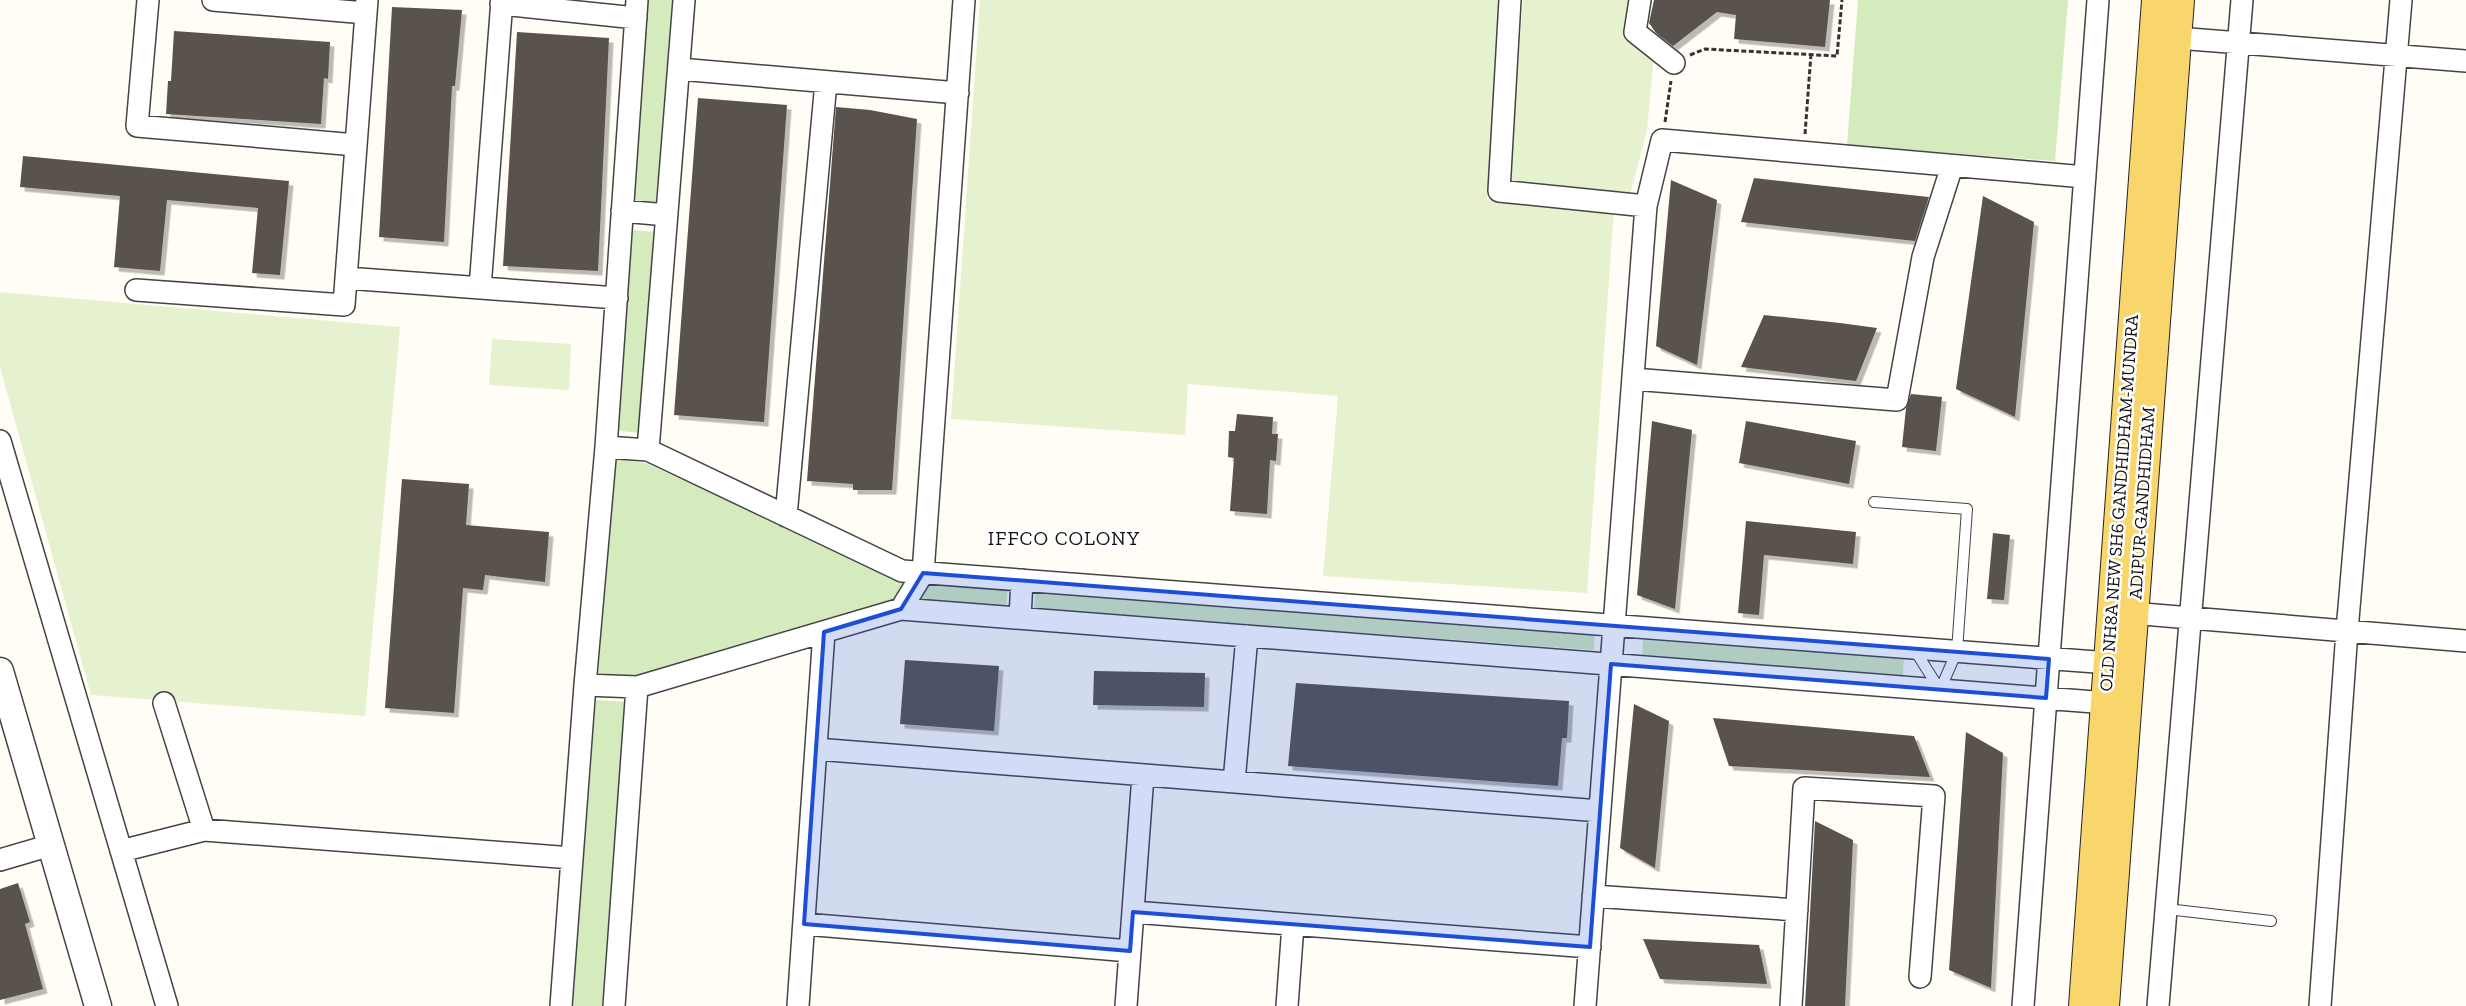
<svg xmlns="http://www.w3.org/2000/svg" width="2466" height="1006" viewBox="0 0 2466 1006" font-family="'Zilla Slab',serif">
  <defs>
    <filter id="shadow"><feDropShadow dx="4.5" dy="4.5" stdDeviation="0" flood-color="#0004"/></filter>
  </defs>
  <rect width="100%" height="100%" fill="#fffdf5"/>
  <path fill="#d5ebbd" d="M647,0H672L656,202L632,200Z
    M1858,0H2068L2055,161L1847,145Z
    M631,230L656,232L638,433L613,430Z
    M616,459L646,463L893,577L1008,586L1006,608L892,600L631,678L598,675Z
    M1035,592L1595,633L1594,650L1034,609Z
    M1643,640L1904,658L1903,675L1642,657Z
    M596,700L627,702L603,1006H572Z"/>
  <path fill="#e6f2cf" d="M980,0H1501L1487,200L1614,209L1587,593L1323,576L1338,396L1188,384L1185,435L951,419Z
    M1523,0H1645L1630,11L1655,46L1647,130L1631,192L1509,186Z
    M0,292L400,327L365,716L91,695L0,367Z
    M492,339L571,344L569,390L489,385Z"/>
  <path fill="#5a524d" filter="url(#shadow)" d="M1654,0H1830L1825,47L1734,39L1736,15L1717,12L1673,46L1656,33L1649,23Z
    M392,7L462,10L455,86H452L444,242L379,237Z
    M174,31L330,42L328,79L324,78L321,124L166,114L168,81H171Z
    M517,32L609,38L598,271L503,266Z
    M698,98L787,105L764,422L674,415Z
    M836,107L870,110L917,119L892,490H853V484L807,481Z
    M23,156L289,181L280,275L252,273L258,208L167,200L160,271L114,267L120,196L20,187Z
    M1754,178L1816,185L1929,197L1915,241L1741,222Z
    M1671,180L1717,200L1697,365L1656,346Z
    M1983,196L2034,222L2015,417L1956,389Z
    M1764,315L1840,323L1877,328L1856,381L1741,367Z
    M1911,394L1942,397L1936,451L1902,447L1906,408Z
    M1237,414L1273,417L1272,434H1278L1276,461L1270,460L1267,514L1230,511L1234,458L1228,457L1229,431H1235Z
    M1652,421L1692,430L1675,609L1637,595Z
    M1746,421L1856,441L1849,484L1739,463Z
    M402,479L469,484L466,525L549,532L545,582L485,575L483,590L463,588L454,713L385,708Z
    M1746,521L1856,532L1853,564L1764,555L1759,615L1738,613Z
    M1993,533L2010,535L2004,600L1987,599Z
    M905,660L999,666L994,731L900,724Z
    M1094,671L1205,673L1204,707L1093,705Z
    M1296,683L1569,701L1567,738H1562L1558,786L1288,766Z
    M1634,704L1669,721L1655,868L1620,848Z
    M1713,718L1914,736L1930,777L1729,766Z
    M1966,732L2003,753L1991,988L1949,970Z
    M1815,821L1853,840L1845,1006H1805Z
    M18,883L30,922L25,924L43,989L0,1000V889Z
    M1643,939L1759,945L1767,984L1660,979Z"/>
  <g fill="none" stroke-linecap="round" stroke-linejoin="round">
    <g stroke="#444" stroke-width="12">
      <path id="service" d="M1874,502L1967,509L1957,651L1940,690L1914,649
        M2167,909L2271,921"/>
    </g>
    <g stroke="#444" stroke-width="24">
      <path id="minor" d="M148,0L137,126L356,145
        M213,0L366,13
        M1510,0L1499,191L1646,206
        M1640,0L1635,32L1674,63
        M501,4L636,18
        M2177,38L2466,61
        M679,69L958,93
        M622,211L667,215
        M346,278L617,298
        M480,288L502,0
        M136,290L344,305L367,0
        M1633,379L1897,400L1923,257L1952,166
        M0,441L167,1006
        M606,447L648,450L902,571L2122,664
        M648,450L684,0
        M786,516L826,82
        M901,609L923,573L964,0
        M2119,612L2466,641
        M1020,618L1022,580
        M585,685L637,687L901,609L2120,704
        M164,703L204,830L572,858
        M816,749L1600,811
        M1234,782L1247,636
        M121,851L204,830
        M0,860L51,845
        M1593,896L1797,910
        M1133,912L1590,947
        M804,924L1130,951
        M561,1006L585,685L606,447L637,0
        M614,1006L637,687
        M798,1006L824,632
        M1126,1006L1143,775
        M1287,1006L1293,925
        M1585,1006L1646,206L1662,140L2085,177
        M1791,1006L1804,788L1934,796L1920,977
        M2023,1006L2098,0
        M2158,1006L2242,0
        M2320,1006L2347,631L2401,0"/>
    </g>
    <g stroke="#444" stroke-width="29">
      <path id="tertiary" d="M0,671L98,1006"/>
    </g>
    <g stroke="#222" stroke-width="30">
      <path id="primary" d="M2083,1006L2156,0
        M2105,1006L2180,0"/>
    </g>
    <path stroke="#333" stroke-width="3" stroke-dasharray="5 2.5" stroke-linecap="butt" d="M1690,55L1705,49L1837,56L1842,0
      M1665,122L1671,81
      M1805,134L1811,54"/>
    <use href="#service" stroke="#fff" stroke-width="10"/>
    <use href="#minor" stroke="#fff" stroke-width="21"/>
    <use href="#tertiary" stroke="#fff" stroke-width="26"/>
    <use href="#primary" stroke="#f9d66b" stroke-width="28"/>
  </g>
  <path fill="#1d4ed8" fill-opacity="0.2" stroke="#1d4ed8" stroke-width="4" stroke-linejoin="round" d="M923,573L2049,659L2046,698L1611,664L1590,947L1133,912L1130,951L804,924L824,632L901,609Z"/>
  <g text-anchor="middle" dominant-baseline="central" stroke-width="5" stroke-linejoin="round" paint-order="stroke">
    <g font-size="18" fill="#111" stroke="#fff">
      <text transform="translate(2119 503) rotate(-86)">OLD NH8A NEW SH6 GANDHIDHAM-MUNDRA</text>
      <text transform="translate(2142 503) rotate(-86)">ADIPUR-GANDHIDHAM</text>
    </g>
    <g font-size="20" letter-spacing="1" fill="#111" stroke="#fff">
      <text x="1064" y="538">IFFCO COLONY</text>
    </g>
  </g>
</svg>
